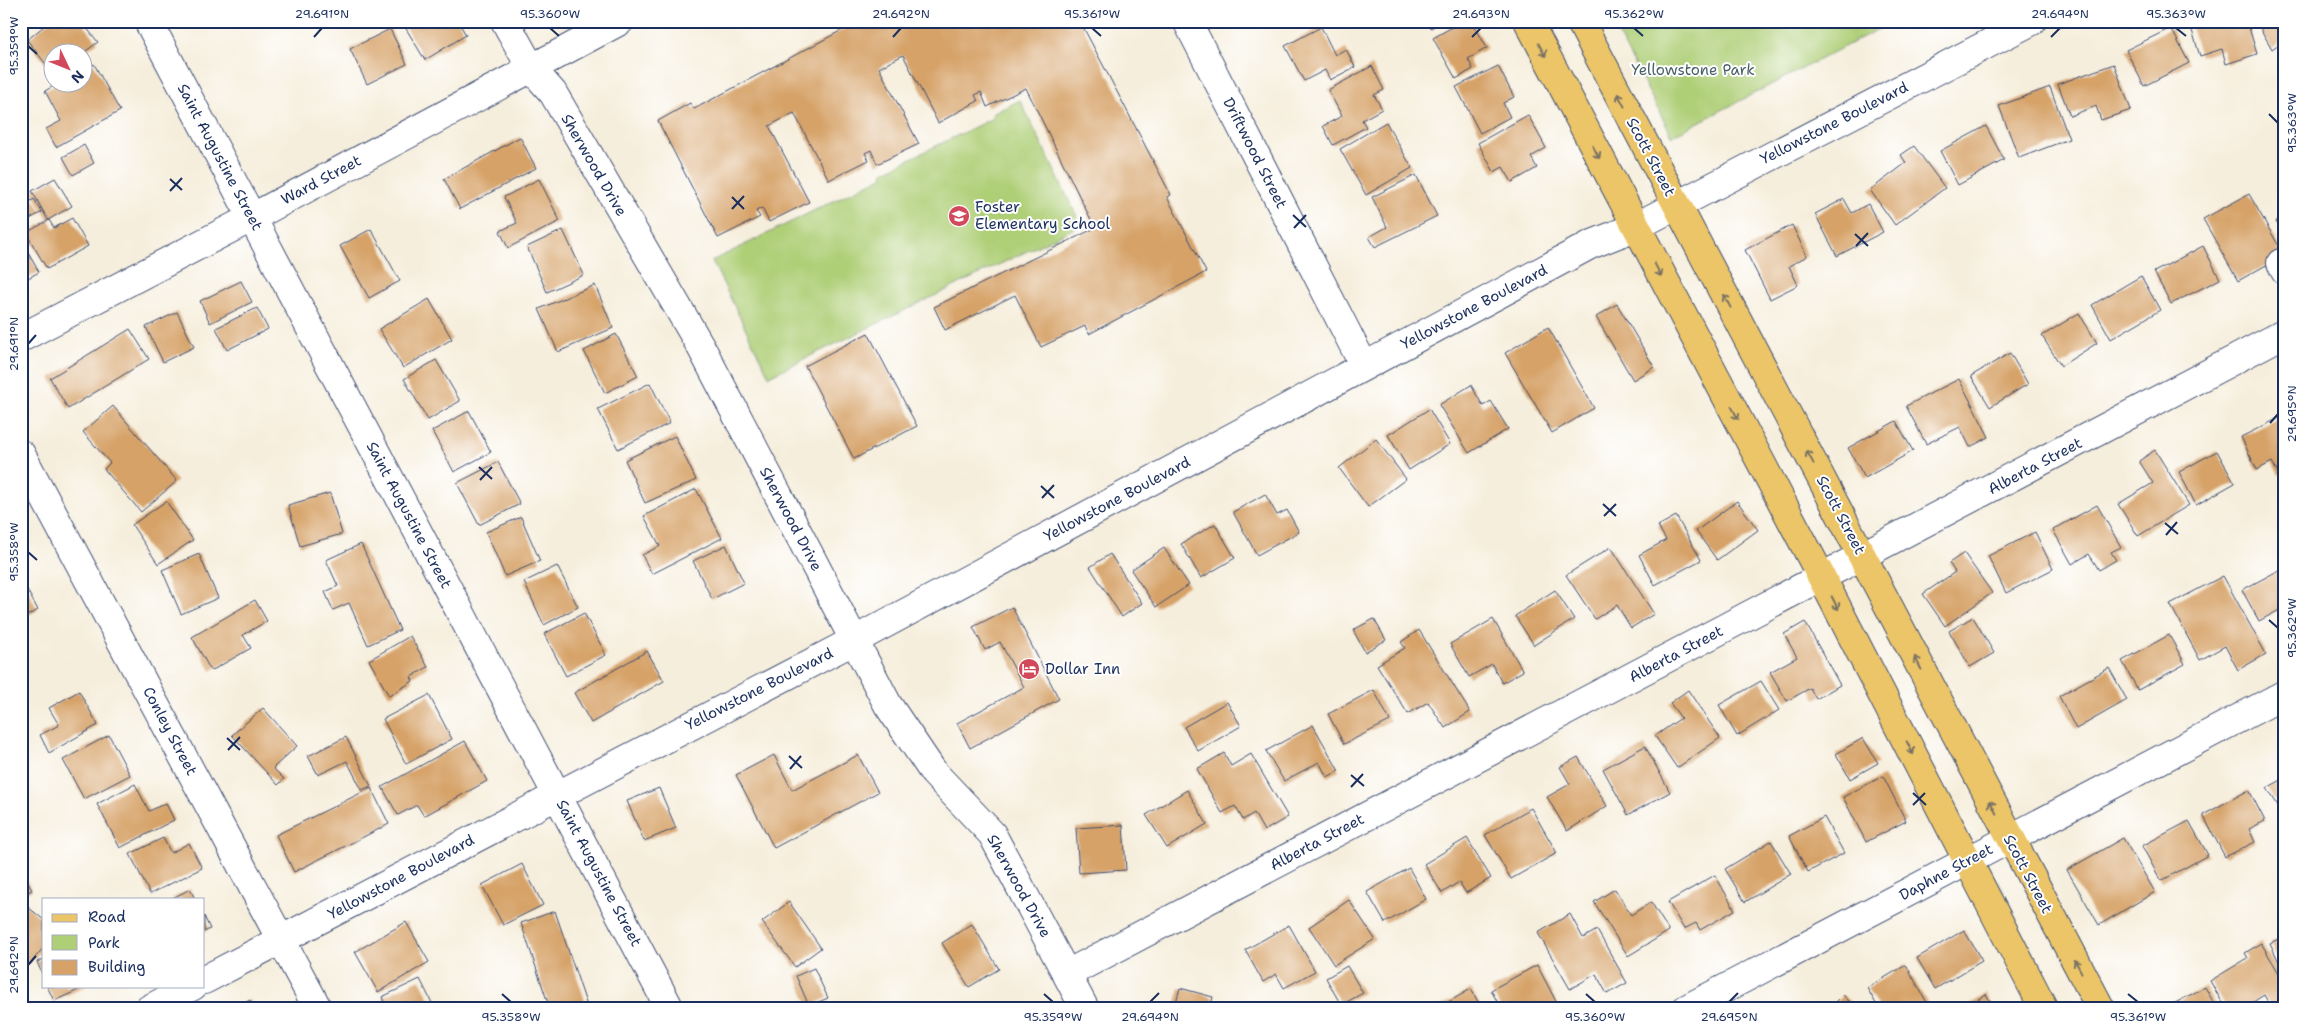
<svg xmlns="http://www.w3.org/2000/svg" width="2306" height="1030" viewBox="0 0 2306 1030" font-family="'Shantell Sans',sans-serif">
  <rect width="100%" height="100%" fill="#fff"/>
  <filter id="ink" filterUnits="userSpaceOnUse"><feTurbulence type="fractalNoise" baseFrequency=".02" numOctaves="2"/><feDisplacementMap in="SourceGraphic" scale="10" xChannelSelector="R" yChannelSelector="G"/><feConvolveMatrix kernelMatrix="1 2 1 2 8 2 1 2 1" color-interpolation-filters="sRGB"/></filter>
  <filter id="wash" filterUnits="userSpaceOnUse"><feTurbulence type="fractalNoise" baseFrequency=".0096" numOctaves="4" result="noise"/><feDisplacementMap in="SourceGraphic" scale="20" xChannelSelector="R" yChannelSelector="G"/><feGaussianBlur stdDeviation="1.12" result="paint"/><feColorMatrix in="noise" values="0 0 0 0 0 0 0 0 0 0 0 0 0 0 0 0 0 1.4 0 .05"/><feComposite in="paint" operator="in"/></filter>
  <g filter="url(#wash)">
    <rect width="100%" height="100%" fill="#f6eedc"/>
    <path fill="#afcf77" stroke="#657f6a" d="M1611,21H1894L1672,136Z
      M1020,100L1081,225L769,376L712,261L884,176L883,172L993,118L992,114Z"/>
    <g id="blocks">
      <path fill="#d6a268" d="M50,21H81L98,42L82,54L52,52V72L27,40Z
        M415,21H458L466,35L425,60L405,27Z
        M859,21H1080L1171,195L1167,197L1206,272L1089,334L1085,326L1041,347L1015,295L945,330L934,307L1095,228L1026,88L987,107L981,92L975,95L978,101L938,123L903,55L879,68L919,144L877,164L871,150L865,153L869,160L829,180L794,113L769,126L809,202L769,222L762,208L756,211L760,217L718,238L658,121L690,103L694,109Z
        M1427,21H1443L1431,28Z
        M1463,21H1472L1487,48L1468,59L1473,69L1456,79L1433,38Z
        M2189,21H2247L2257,54L2226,64L2222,49L2200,56Z
        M2256,21H2285V34L2279,37L2282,42L2272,49Z
        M1321,27L1335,55L1346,49L1355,67L1330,80L1325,70L1304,81L1285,46Z
        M2171,28L2189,63L2144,86L2126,50Z
        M390,29L407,64L367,84L350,49Z
        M94,64L120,111L56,147L46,129L61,121L45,91L60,82H82V70Z
        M2114,64L2131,110L2101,120L2096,106L2070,116L2058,84Z
        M1372,66L1384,90L1374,95L1382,109L1362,120L1366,127L1333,145L1323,126L1342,116L1328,90Z
        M1498,66L1514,97L1503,103L1510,117L1480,133L1456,87Z
        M2050,87L2069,139L2019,158L1999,106Z
        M1528,115L1546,148L1531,157L1537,168L1512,182L1503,167L1494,172L1478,143Z
        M1386,122L1412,168L1366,195L1340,149Z
        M1986,126L2004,160L1958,185L1940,151Z
        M520,137L536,168L460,209L444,179Z
        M84,145L94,163L73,175L63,157Z
        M1914,146L1945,188L1895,225L1870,190L1906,163L1901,155Z
        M1416,175L1437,216L1375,247L1369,237L1387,227L1372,197Z
        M55,178L72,206L48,220L32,191Z
        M539,179L560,221L508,248L500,231L517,223L504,197Z
        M2249,194L2284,255L2238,281L2203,219Z
        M34,199L42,212L21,224V207Z
        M1844,199L1852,213L1868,204L1883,232L1837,256L1815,214Z
        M2285,211V229L2276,222Z
        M72,218L88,246L47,269L26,233L49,220L54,228Z
        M1792,225L1807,256L1789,266L1798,285L1770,299L1745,250Z
        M371,229L400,281L369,298L340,246Z
        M563,230L584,275L547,292L527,247Z
        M23,244L39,272L21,282V245Z
        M2203,246L2220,279L2171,304L2154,272Z
        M2141,276L2160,310L2111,339L2092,305Z
        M241,281L252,302L210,323L200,301Z
        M595,285L613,328L558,352L539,309Z
        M429,299L452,339L403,368L379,329Z
        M1617,304L1654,367L1633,380L1596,317Z
        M257,308L268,329L227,350L216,328Z
        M177,312L194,347L163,362L146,327Z
        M2079,313L2097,343L2061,366L2042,336Z
        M1548,327L1594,408L1552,433L1505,353Z
        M130,329L149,359L68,409L50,378Z
        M868,333L917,426L854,459L805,366Z
        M616,334L638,376L605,393L584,351Z
        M2010,353L2028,384L1990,407L1971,376Z
        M436,360L460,401L428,420L404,379Z
        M1959,379L1989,437L1970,447L1960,427L1926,444L1906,406Z
        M650,383L670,423L618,449L598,409Z
        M1471,385L1483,406L1491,401L1508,429L1469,453L1439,405Z
        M113,406L177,481L141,512L104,469L110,463L83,432Z
        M1429,409L1450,444L1409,470L1388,435Z
        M469,411L491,452L454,472L432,431Z
        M2285,415V472L2279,475L2272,462L2257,470L2241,437Z
        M1896,421L1913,451L1865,478L1848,448Z
        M675,436L696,480L645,503L625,460Z
        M1376,439L1406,479L1368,507L1339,468Z
        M2155,450L2189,505L2138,536L2118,504L2153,483L2139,461Z
        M2217,451L2235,483L2196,505L2179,472Z
        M498,462L520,504L479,525L457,483Z
        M696,489L722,538L652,574L642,555L660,546L644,516Z
        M330,493L342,534L300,546L288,505Z
        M1265,494L1277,515L1287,510L1299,532L1257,555L1233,512Z
        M166,501L193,540L158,564L132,525Z
        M1737,501L1758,530L1717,560L1696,531Z
        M2097,505L2121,547L2111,552L2116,560L2099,570L2089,554L2072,564L2053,530Z
        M1676,516L1701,560L1655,585L1639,555L1666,540L1658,526Z
        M521,517L540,561L505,576L486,532Z
        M1215,524L1235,558L1201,578L1181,544Z
        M2035,532L2053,569L2006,593L1988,556Z
        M361,544L400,630L368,645L349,603L333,610L325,592L338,586L326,560Z
        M726,545L744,583L712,599L693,561Z
        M1611,547L1654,614L1631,628L1617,605L1595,619L1566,575Z
        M1164,548L1189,585L1156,607L1131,570Z
        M1964,553L1992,593L1945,626L1923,594L1955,572L1949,563Z
        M199,554L218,598L181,614L162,570Z
        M1110,554L1142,603L1122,617L1090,567Z
        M557,566L578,607L544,625L524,582Z
        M2285,567V607L2259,621L2242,590Z
        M2223,576L2266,654L2238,670L2225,646L2200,660L2170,604Z
        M21,579L38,610L21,619Z
        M1555,590L1574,619L1534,645L1515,616Z
        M255,600L267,621L243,635L251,648L211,671L192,637Z
        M1012,607L1059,699L970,748L957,723L1024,687L1000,642L985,650L973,627Z
        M584,613L606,655L566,676L544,634Z
        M1973,617L1994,653L1970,667L1949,631Z
        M1374,619L1386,640L1365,652L1353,630Z
        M1493,619L1523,671L1502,683L1492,664L1469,677L1450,644Z
        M1805,622L1840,685L1816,699L1810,688L1787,701L1770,672L1797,657L1784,634Z
        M1419,630L1470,712L1445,728L1428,702L1408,714L1377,665L1405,648L1401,642Z
        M2169,635L2185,664L2138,690L2122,661Z
        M410,636L428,667L411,677L413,681L389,696L369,660Z
        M647,651L664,681L591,723L574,693Z
        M2109,668L2127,700L2076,729L2059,696Z
        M1761,681L1779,710L1737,736L1719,705Z
        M1374,690L1390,721L1344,744L1328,714Z
        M1688,690L1720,738L1677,768L1655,736L1681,718L1670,703Z
        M79,691L98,725L49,753L40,735L59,725L49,708Z
        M429,695L452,739L406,764L383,719Z
        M1227,702L1241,726L1198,751L1184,727Z
        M263,708L297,746L273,768L284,779L278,785L232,735Z
        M1313,725L1339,771L1327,777L1319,762L1284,781L1266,751Z
        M109,735L130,775L84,799L63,760Z
        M346,737L371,786L362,790L347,761L318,775L308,756Z
        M1863,738L1878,763L1850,779L1836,754Z
        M465,741L487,781L424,816L417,805L398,815L382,787Z
        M1645,746L1670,792L1628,815L1603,769Z
        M1224,753L1231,766L1251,754L1288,817L1264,831L1254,813L1243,820L1235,806L1222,813L1197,769Z
        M774,755L792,790L858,755L878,792L774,848L736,775Z
        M1578,757L1607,806L1567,831L1547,797L1570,784L1560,767Z
        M1883,776L1906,821L1866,842L1843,797Z
        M2285,778V817L2267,788Z
        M135,784L149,811L166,803L174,820L120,848L97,804Z
        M371,788L389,824L294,872L276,835Z
        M659,788L676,828L644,841L627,801Z
        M1187,790L1207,824L1167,848L1146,815Z
        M2249,790L2265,821L2249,829L2255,842L2225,857L2203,815Z
        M1531,808L1557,853L1511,879L1485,835Z
        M1824,817L1844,853L1808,872L1789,836Z
        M2189,821L2208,855L2161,881L2142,846Z
        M1123,825L1126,870L1079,873L1076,828Z
        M163,838L171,853L189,843L202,868L150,894L130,854Z
        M1467,838L1491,878L1466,893L1459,882L1442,893L1424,864Z
        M2123,838L2155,892L2099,925L2067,870Z
        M1771,841L1791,874L1745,902L1725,869Z
        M522,864L543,905L503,925L482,885Z
        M1409,868L1426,899L1385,923L1367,892Z
        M21,871L32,890L21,896Z
        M1715,875L1735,910L1700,930L1696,923L1684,929L1668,902Z
        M190,889L195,899H171Z
        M1615,889L1631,915L1651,902L1669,931L1628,956L1594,902Z
        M1349,900L1375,939L1334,965L1309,927Z
        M789,902L821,948L795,967L762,922Z
        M23,903L44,920V947L29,965L21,958V906Z
        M555,911L588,1009H550L521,923Z
        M1570,914L1583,938L1597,930L1627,983L1607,994L1596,974L1570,989L1538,933Z
        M204,916L210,929L204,932Z
        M406,922L429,962L378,992L355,952Z
        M972,924L999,969L969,987L942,943Z
        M1289,925L1315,971L1284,988L1276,974L1263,982L1245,950Z
        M1964,930L1982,961L1935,989L1917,958Z
        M2285,936V975L2270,943Z
        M2261,943L2285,983V1009H2272L2264,995L2242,1009H2226L2210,981L2248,958L2245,953Z
        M44,959V978L37,962Z
        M1537,965L1560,1009H1501L1491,990Z
        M1906,965L1930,1008L1879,1009L1867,988Z
        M1347,966L1363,993L1341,1005L1326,978Z
        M814,968L828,998L809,1006L796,976Z
        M420,979L435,1009H387L382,997Z
        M47,986H87L54,1001Z
        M2205,987L2217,1009H2164Z
        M1180,988L1213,997L1210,1009H1174Z
        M1471,989L1482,1009H1436Z
        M1986,994L1995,1009H1963Z
        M1843,995L1857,1009H1829Z
        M250,1000L254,1009H233Z"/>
    </g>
  </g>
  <g filter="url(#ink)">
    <use href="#blocks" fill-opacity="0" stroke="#3c4c71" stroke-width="1"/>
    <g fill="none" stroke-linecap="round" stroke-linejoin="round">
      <g stroke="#3c4c71" stroke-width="30">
        <path id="minor" d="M148,21L670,1009
          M505,21L531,68L553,93L701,347L888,705L934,773L992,834L1085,1009
          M1187,21L1364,366
          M2281,263L2285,271
          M21,338L251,218L620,21
          M21,454L318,1009
          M1067,974L2285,333
          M204,980L855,640L1590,245L1635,227L2032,21
          M149,1009L193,986
          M1686,1009L2285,694"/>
      </g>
      <g stroke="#3c4c71" stroke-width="30">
        <path id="major" d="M1528,21L1822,578L2044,1009
          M1580,21L2101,1009"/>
      </g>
      <use href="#minor" stroke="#fff" stroke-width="28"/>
      <use href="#major" stroke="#ecc569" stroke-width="28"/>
    </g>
    <defs><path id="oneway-shaft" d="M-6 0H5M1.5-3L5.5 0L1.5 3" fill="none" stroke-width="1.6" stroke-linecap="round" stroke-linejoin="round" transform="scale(1.25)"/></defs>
    <g stroke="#797263">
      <use href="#oneway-shaft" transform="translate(1542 50) rotate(62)"/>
      <use href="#oneway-shaft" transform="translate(1621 100) rotate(-118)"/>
      <use href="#oneway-shaft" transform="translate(1596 152) rotate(62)"/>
      <use href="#oneway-shaft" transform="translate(1658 270) rotate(62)"/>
      <use href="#oneway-shaft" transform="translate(1727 301) rotate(-118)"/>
      <use href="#oneway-shaft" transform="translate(1735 413) rotate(62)"/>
      <use href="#oneway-shaft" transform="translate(1810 457) rotate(-118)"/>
      <use href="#oneway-shaft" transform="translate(1835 603) rotate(63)"/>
      <use href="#oneway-shaft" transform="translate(1918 663) rotate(-117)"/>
      <use href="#oneway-shaft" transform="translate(1910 748) rotate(63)"/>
      <use href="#oneway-shaft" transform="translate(1993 807) rotate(-117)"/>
      <use href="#oneway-shaft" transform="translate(2078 966) rotate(-118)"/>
    </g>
  </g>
  <path fill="none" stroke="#1b2f5e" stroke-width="2" d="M550,28L559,36M1092,28L1101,36M1634,28L1643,36M2176,28L2186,36M314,37L322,28M893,37L901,28M1472,37L1481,28M2051,37L2060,28M28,46L37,54M2269,114L2278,123M170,179L182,190M170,191L182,178M732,197L744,209M732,209L744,196M1293,215L1306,227M1294,228L1306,215M1855,234L1868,246M1856,246L1868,233M28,344L36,335M2270,423L2278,414M479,467L492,479M480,480L492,467M1041,486L1054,498M1042,498L1054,485M1603,504L1616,516M1604,516L1616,504M2165,523L2178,534M2166,535L2177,522M28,552L37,560M2269,620L2278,628M227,738L240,750M228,750L240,737M789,756L802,768M790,769L801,756M1351,775L1364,786M1351,787L1363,774M1913,793L1926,805M1913,805L1925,793M28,965L36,956M502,994L511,1002M1044,994L1053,1002M1586,994L1595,1002M2128,994L2138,1002M1150,1002L1159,993M1729,1002L1738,993"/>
  <defs>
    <g id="school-disc" transform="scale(1.125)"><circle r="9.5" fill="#d1495b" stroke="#fff"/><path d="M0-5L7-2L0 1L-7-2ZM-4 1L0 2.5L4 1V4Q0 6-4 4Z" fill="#fff"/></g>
    <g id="hotel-disc" transform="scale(1.125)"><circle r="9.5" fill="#d1495b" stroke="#fff"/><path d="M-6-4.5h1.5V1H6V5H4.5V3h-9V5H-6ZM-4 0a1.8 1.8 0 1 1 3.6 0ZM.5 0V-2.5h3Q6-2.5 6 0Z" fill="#fff"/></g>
  </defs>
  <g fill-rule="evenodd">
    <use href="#school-disc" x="959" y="216"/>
    <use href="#hotel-disc" x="1029" y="669"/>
  </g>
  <g text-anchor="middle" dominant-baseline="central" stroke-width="4" stroke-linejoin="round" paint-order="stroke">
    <g font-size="15" fill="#475f66" stroke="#fff">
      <text x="1693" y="70">Yellowstone Park</text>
    </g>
    <g font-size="15" fill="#1b2f5e" stroke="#fff">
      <text transform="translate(1834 123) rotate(-27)">Yellowstone Boulevard</text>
      <text transform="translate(1255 153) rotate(63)">Driftwood Street</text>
      <text transform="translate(220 157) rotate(62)">Saint Augustine Street</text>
      <text transform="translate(1651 157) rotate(62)">Scott Street</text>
      <text transform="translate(594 165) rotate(60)">Sherwood Drive</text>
      <text transform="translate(321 180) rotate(-28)">Ward Street</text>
      <text transform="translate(1474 307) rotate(-28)">Yellowstone Boulevard</text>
      <text transform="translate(2035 466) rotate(-28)">Alberta Street</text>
      <text transform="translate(1117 499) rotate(-28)">Yellowstone Boulevard</text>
      <text transform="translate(409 515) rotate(62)">Saint Augustine Street</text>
      <text transform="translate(1841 515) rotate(62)">Scott Street</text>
      <text transform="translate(791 519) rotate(62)">Sherwood Drive</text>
      <text transform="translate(1676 654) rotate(-28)">Alberta Street</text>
      <text transform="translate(759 689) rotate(-27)">Yellowstone Boulevard</text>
      <text transform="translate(170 731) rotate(62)">Conley Street</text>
      <text transform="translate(1317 842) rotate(-28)">Alberta Street</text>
      <text transform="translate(1946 872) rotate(-28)">Daphne Street</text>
      <text transform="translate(599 873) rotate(62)">Saint Augustine Street</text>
      <text transform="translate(2028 874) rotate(62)">Scott Street</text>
      <text transform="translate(401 877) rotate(-28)">Yellowstone Boulevard</text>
      <text transform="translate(1019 886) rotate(61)">Sherwood Drive</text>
    </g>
    <g font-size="15" fill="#1b2f5e" stroke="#fff" text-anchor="start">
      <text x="975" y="207">Foster<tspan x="975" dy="17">Elementary School</tspan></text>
      <text x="1045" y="669">Dollar Inn</text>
    </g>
  </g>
  <rect width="2306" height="1030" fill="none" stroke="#fff" stroke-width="55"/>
  <rect x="42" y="898" width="162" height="90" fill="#ffffff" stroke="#a4acbf"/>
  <rect x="52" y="914" width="25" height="8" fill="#ecc569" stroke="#a4acbf"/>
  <text x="88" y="922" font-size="15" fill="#1b2f5e">Road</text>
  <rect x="52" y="935" width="25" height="15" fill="#afcf77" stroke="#a4acbf"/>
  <text x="88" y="948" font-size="15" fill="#1b2f5e">Park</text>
  <rect x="52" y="960" width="25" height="15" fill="#d6a268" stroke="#a4acbf"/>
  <text x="88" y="972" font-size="15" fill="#1b2f5e">Building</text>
  <g transform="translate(68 68) rotate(133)"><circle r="24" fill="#ffffff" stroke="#a4acbf"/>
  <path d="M0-4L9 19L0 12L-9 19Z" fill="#d1495b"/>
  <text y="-8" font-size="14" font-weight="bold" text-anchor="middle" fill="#1b2f5e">N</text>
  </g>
  <rect x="28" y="28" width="2250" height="974" fill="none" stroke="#1b2f5e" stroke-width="2"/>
  <g font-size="12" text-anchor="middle" fill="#1b2f5e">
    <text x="322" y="18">29.691°N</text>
    <text x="550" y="18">95.360°W</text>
    <text x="901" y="18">29.692°N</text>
    <text x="1092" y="18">95.361°W</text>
    <text x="1481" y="18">29.693°N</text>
    <text x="1634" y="18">95.362°W</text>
    <text x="2060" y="18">29.694°N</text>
    <text x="2176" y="18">95.363°W</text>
    <text transform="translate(14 46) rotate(-90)" y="4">95.359°W</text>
    <text transform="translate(2292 123) rotate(-90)" y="4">95.363°W</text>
    <text transform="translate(14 344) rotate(-90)" y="4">29.691°N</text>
    <text transform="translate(2292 414) rotate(-90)" y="4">29.695°N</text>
    <text transform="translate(14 552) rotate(-90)" y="4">95.358°W</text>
    <text transform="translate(2292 628) rotate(-90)" y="4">95.362°W</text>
    <text transform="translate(14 965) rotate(-90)" y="4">29.692°N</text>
    <text x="511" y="1021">95.358°W</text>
    <text x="1053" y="1021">95.359°W</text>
    <text x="1150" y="1021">29.694°N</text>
    <text x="1595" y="1021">95.360°W</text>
    <text x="1729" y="1021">29.695°N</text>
    <text x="2138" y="1021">95.361°W</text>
  </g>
</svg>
